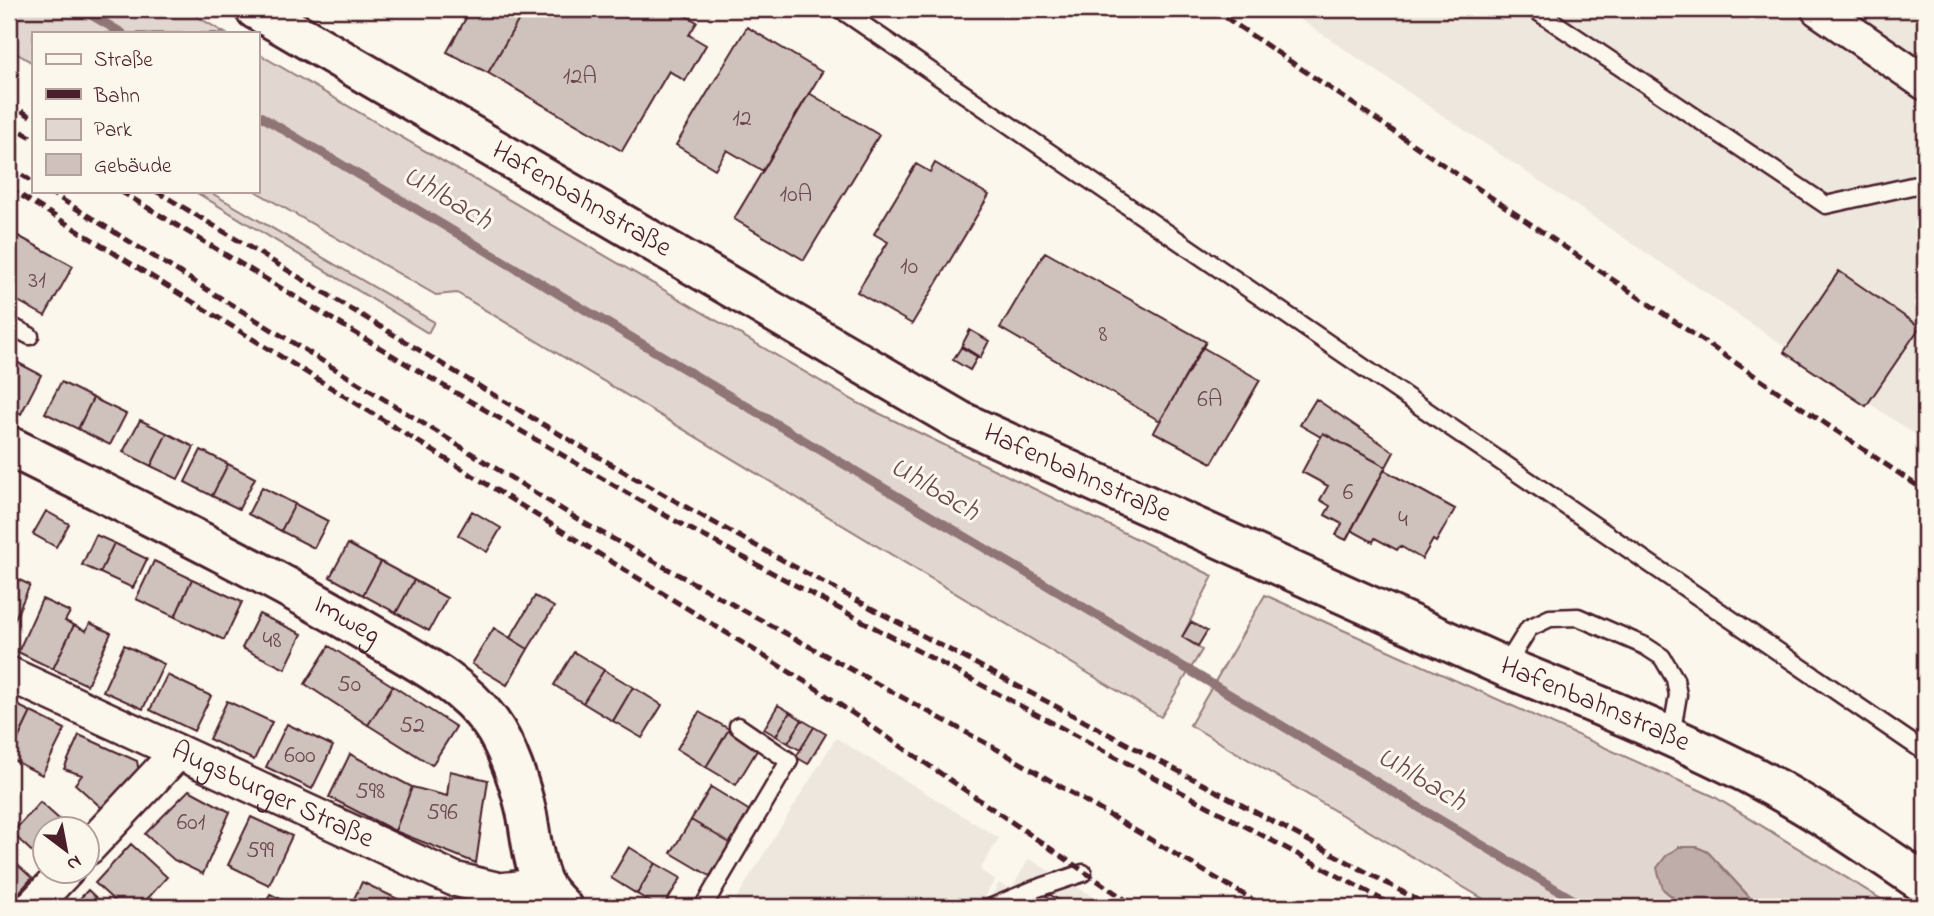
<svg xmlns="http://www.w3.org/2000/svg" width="1934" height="916" viewBox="0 0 1934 916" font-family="'Indie Flower',sans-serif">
  <rect width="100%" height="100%" fill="#fbf7ec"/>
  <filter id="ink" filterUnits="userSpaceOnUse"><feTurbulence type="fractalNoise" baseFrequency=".0143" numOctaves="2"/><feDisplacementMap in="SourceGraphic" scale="14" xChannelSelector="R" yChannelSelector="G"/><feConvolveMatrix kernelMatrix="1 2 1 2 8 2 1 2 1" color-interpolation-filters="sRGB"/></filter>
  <g filter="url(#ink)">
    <path fill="#eee7de" d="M1285,9H1925V441Z
      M836,738L999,838L980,870L995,880L978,907H731Z
      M1029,859L1111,907H984L999,883L1011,890Z"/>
    <path fill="#e2d7d0" stroke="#967b7e" stroke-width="2" d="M9,9H184L225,33H33V63L9,49Z
      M257,53L858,403L1213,576L1182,637L1202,650L1161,717L457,293L436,295L255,191H257Z
      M194,191H208L434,322L428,333Z
      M1265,595L1713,796L1894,907L1773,906L1753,901L1708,852L1697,847H1679L1663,889L1684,907H1497L1190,725Z"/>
    <path fill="#bfadaa" stroke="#907477" stroke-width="2" d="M1679,847H1697L1708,852L1753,901L1773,906L1791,907H1684L1663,889L1657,868L1666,856Z"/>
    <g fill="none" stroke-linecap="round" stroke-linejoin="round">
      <path stroke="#907477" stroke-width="9" d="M81,9L122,33
        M257,114L1586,907"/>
    </g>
    <path fill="#cfc2bc" stroke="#4a1f2b" stroke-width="2" d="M471,9H525L488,73L447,52Z
      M525,9H674L697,22L689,35L706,45L685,81L669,71L622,151L488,73Z
      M747,27L822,72L763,171L727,150L715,169L676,145Z
      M809,93L879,135L804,260L734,219Z
      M935,163L989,195L912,324L857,292L888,242L874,234L916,164L930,172Z
      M9,231L73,266L45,316L9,296Z
      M1045,252L1206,342L1160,421L1000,328Z
      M1839,271L1920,327L1866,406L1784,352Z
      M970,330L989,341L980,358L961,347Z
      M962,346L978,356L970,370L953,360Z
      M1202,347L1260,380L1212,463L1154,432Z
      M9,358L41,375L21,414L9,408Z
      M61,382L93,398L78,429L45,413Z
      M93,398L126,414L110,445L78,429Z
      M1316,399L1394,452L1386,467L1323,433L1321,437L1300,425Z
      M140,420L167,433L151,466L123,452Z
      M167,433L194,447L178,479L151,466Z
      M1323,433L1386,467L1346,540L1336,535L1342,524L1325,515L1330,506L1320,500L1328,486L1302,472Z
      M201,450L228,464L212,496L185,482Z
      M228,464L255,478L239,509L212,496Z
      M1384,470L1455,509L1436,542L1433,540L1422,559L1400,546L1397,550L1375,538L1373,542L1351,530Z
      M262,487L295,504L281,531L248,514Z
      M295,504L328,521L314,548L281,531Z
      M46,511L69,524L56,547L33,534Z
      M472,511L501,528L487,552L458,535Z
      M96,535L114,543L100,573L82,565Z
      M114,543L147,559L133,588L100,573Z
      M348,544L381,562L363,595L330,577Z
      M154,561L192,579L175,617L136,599Z
      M381,562L414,580L396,613L363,595Z
      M9,575L30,585L9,632Z
      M192,579L242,602L224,640L175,617Z
      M414,580L447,598L429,631L396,613Z
      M535,596L554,607L528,649L510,638Z
      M42,599L70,612L65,621L74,625L53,669L18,652Z
      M259,614L302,634L285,669L242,648Z
      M1191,622L1207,631L1198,646L1182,637Z
      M90,623L111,633L87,685L53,669L74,625L86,631Z
      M494,628L528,649L507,685L472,664Z
      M124,645L164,664L143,709L103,691Z
      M329,646L393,686L368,725L305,684Z
      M574,652L604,670L583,703L554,685Z
      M604,670L633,687L613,721L583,703Z
      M167,675L211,696L194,731L150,710Z
      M393,686L456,727L432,765L368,725Z
      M633,687L662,705L642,738L613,721Z
      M9,701L31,712L9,757Z
      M227,701L272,722L254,760L209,739Z
      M778,705L790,712L776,736L764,729Z
      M31,712L65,729L42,775L9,758Z
      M699,712L729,729L706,767L677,749Z
      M790,712L802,720L788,743L776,736Z
      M802,720L814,727L800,750L788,743Z
      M287,724L333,746L312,789L266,767Z
      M814,727L826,734L808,764L796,757Z
      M729,729L759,747L736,785L706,767Z
      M79,735L137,761L139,772L104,810L75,784L82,775L64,769Z
      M350,754L412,787L395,831L329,797Z
      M450,771L488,780L476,863L395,831L412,787L447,796Z
      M711,787L750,811L730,843L691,820Z
      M189,790L230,812L203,874L174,860L145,834Z
      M40,802L69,828H46L45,864L12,833Z
      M251,817L292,836L269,885L228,865Z
      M691,820L730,843L710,876L671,853Z
      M131,844L167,877L140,907H121L95,883Z
      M629,847L655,863L637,894L611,878Z
      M9,857L32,878L9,904Z
      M655,863L681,878L663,907H659L637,894Z
      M362,882L404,902L402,907H350Z
      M88,890L106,907H72Z
      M270,894L297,907H264Z
      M1049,894L1070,907H1041Z"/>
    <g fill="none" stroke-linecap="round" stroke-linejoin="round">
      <g stroke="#4a1f2b" stroke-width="21">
        <path id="lane" d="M840,9L1925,752
          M1534,9L1826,205L1925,183
          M9,325L30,336
          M1505,667L1529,628L1550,618L1578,617L1645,646L1662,657L1675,679L1678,695L1671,736
          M703,907L789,761L738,726
          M992,907L1035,889L1083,873"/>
      </g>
      <g stroke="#4a1f2b" stroke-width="38">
        <g id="street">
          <path d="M1818,9L1925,83"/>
          <path id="s1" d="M9,674L454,879L500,890L543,885"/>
          <path d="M88,848L178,752"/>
          <path d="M32,907L67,870"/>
        </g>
      </g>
      <g stroke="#4a1f2b" stroke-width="44">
        <g id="secondary">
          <path id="s2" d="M255,9L960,421L1505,667C1587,700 1670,734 1749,774C1811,806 1868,845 1925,884"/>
          <path id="s3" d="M9,446C129,506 251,564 367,632C410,658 459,680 490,722C507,745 521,787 527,815C531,838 533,861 542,882C546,891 555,900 562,907"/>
        </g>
      </g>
      <use href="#lane" stroke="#fbf7ec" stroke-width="16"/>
      <use href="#street" stroke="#fbf7ec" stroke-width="33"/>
      <use href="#secondary" stroke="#fbf7ec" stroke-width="38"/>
      <path stroke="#4a1f2b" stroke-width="5" stroke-dasharray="10 5" stroke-linecap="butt" d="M1213,9L1925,491
        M9,103L33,118
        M9,124L33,138
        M9,167L33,182
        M9,188L817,689L1136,907
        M48,191L584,523L1002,752L1265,907
        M120,191L410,366L670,518L1396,907
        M156,191C332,296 507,406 686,507C932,644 1184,771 1430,907"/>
    </g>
  </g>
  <g text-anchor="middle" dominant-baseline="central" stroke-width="6" stroke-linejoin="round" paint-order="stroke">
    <g font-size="24" fill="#6b484f">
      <text x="580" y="77">12A</text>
      <text x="742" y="119">12</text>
      <text x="796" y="195">10A</text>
      <text x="909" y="267">10</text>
      <text x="37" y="281">31</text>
      <text x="1103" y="335">8</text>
      <text x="1210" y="400">6A</text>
      <text x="1348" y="493">6</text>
      <text x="1403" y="520">4</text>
      <text x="272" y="641">48</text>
      <text x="349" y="685">50</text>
      <text x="412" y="726">52</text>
      <text x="300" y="756">600</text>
      <text x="370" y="792">598</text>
      <text x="442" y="813">596</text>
      <text x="191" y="823">601</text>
      <text x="260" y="851">599</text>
    </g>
    <g font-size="28" fill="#4a1f2b" stroke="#fbf7ec">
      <text stroke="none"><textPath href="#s2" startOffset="378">Hafenbahnstraße</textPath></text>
      <text stroke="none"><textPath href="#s2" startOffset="945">Hafenbahnstraße</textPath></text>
      <text stroke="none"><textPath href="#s3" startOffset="380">Imweg</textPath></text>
      <text stroke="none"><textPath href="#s2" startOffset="1512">Hafenbahnstraße</textPath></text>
      <text stroke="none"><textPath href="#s1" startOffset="290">Augsburger Straße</textPath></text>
    </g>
    <g font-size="30" font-style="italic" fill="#6d4a51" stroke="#fbf7ec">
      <text transform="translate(447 199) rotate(31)">Uhlbach</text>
      <text transform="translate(934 490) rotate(31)">Uhlbach</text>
      <text transform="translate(1421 780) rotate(31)">Uhlbach</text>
    </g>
  </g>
  <rect width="1934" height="916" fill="none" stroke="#fbf7ec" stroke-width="35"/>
  <rect x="18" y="18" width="1899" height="881" fill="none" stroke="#4a1f2b" stroke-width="2.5" filter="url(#ink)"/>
  <rect x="32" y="32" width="228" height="161" fill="#fbf7ec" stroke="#b4a19f" stroke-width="2"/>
  <rect x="46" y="54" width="35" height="10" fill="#fbf7ec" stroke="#b4a19f" stroke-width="2"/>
  <text x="94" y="66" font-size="21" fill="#4a1f2b">Straße</text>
  <rect x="46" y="89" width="35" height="10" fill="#4a1f2b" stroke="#b4a19f" stroke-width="2"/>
  <text x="94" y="102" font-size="21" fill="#4a1f2b">Bahn</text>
  <rect x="46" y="119" width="35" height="21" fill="#e2d7d0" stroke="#b4a19f" stroke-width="2"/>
  <text x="94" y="136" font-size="21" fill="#4a1f2b">Park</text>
  <rect x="46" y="154" width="35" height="21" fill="#cfc2bc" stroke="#b4a19f" stroke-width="2"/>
  <text x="94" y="172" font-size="21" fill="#4a1f2b">Gebäude</text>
  <g transform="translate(66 850) rotate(148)"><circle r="33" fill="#fbf7ec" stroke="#b4a19f" stroke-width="2"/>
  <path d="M0-5L12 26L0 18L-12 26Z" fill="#4a1f2b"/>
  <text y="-10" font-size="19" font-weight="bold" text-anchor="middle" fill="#4a1f2b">N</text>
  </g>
</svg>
